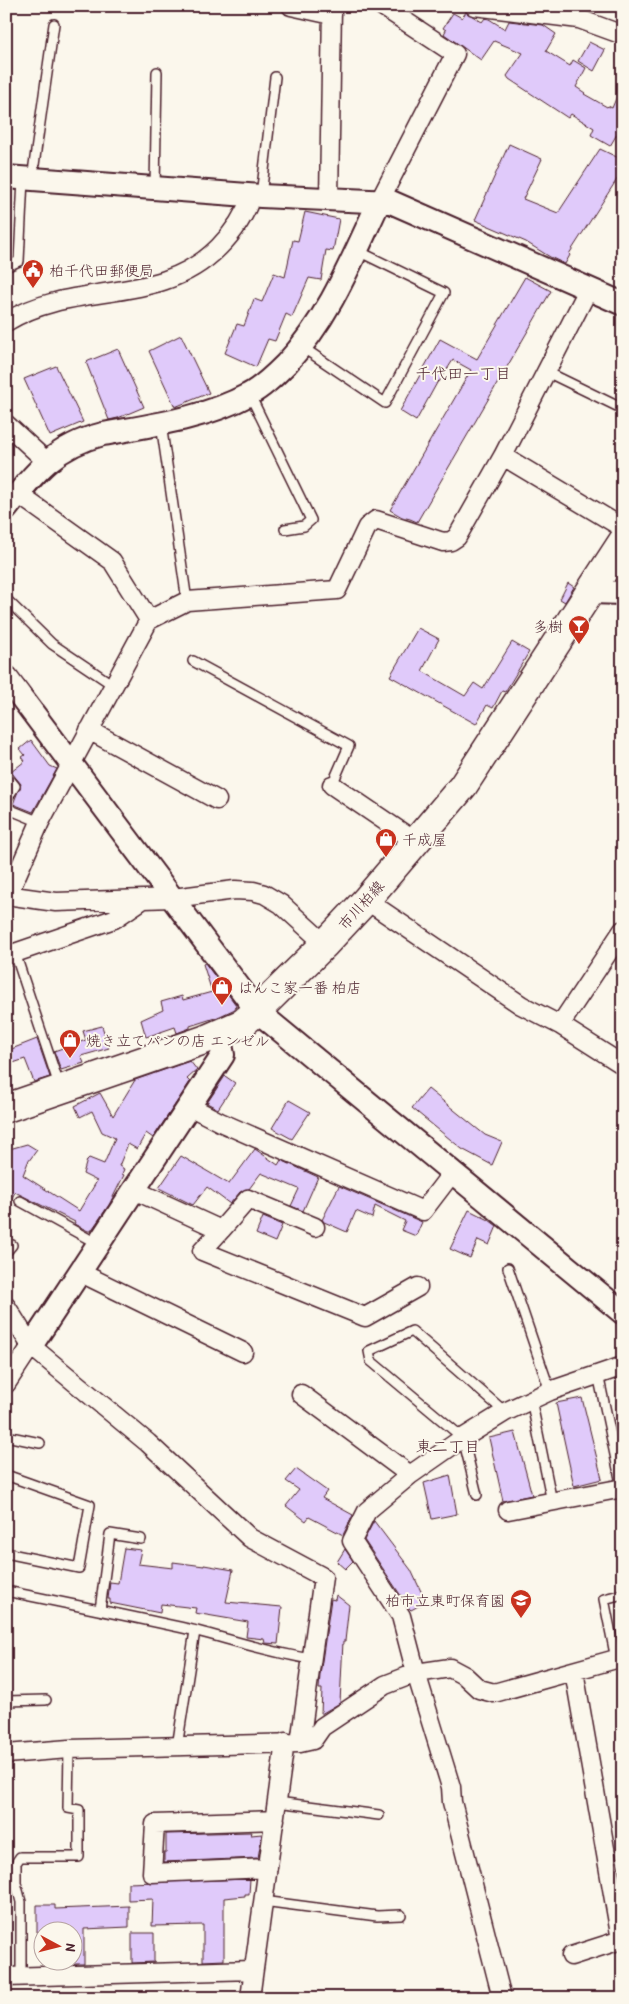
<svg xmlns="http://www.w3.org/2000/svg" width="629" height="2004" viewBox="0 0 629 2004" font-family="'Patrick Hand','Klee One',sans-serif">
  <rect width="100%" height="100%" fill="#fbf7ec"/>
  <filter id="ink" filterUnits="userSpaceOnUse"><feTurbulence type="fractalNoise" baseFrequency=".02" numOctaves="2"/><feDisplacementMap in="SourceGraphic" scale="10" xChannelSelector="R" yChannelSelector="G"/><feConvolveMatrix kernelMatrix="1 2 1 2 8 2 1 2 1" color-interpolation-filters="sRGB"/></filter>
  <g filter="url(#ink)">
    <path fill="#e0cafa" stroke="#4a1f2b" d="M466,12L482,22L485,18L489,19L505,29L509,21L543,25L556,34L546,51L570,66L573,60L586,68L576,87L585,93L584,94L607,107L608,106L612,108L623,82V124L610,146L591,135L594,128L571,114L568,118L509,79L507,76L523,53L494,41L481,60L444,34L446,30L443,28L453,13L462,18Z
      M589,42L605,50L594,71L578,61Z
      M509,144L542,159L523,199L558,213L600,149L623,160V170L569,254L570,255L565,264L550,257L526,242L475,220Z
      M305,212L339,219L333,251L326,250L321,280L309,278L292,317L286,314L275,341L268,339L256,367L225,353L237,324L244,326L254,299L262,302L274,273L285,277L293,240L298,241Z
      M525,277L551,291L417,522L410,519L402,517L390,510L471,370L453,360L439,382L438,381L416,421L400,411L440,339L477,359Z
      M181,335L209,393L175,407L149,351Z
      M118,349L144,407L118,418L109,420L86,362Z
      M56,366L83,422L50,436L24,379Z
      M568,583L574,587L565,602L560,599Z
      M418,628L439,639L422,671L465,696L474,683L483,689L512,642L529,652L505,692L502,691L493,708L487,705L476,724L390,676Z
      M31,740L50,766L57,769L33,812L13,804L21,784L11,772L25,761L22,757L25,755L20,749Z
      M205,963L236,1005L235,1009L218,1017L190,1026V1028L177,1033L175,1027L146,1037L141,1020L163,1010L161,1002L182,996L183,1000L212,992L203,964Z
      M102,1026L109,1048L81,1056L84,1063L61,1070L54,1051L86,1040L83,1031Z
      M37,1039L50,1077L34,1082L25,1059L13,1063L9,1050Z
      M190,1061L197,1070L187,1079L190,1082L153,1138L146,1133L137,1149L128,1144L119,1166L124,1169L122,1174L124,1175L109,1205L91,1231H88L74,1224L75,1222L15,1192L6,1210V1150L27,1144L37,1150L28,1162L23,1175L79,1211L97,1181L83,1174L87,1160L89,1158L104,1164L115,1138L102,1132L92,1111L80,1117L75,1106L100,1093L113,1116L135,1080Z
      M225,1076L235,1083L218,1109L207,1103Z
      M428,1089L485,1135L502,1142L492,1165L462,1149L412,1108Z
      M289,1100L310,1112L292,1139L272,1128Z
      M255,1149L278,1165L281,1160L318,1177L303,1211L291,1206L299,1189L261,1173L249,1189L240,1192L230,1204L207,1187L193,1205L159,1188L181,1156L229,1184Z
      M339,1186L422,1222L416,1236L401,1230L405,1221L375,1206L372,1218L356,1211L347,1232L324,1222L322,1220Z
      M469,1210L489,1220L497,1226L489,1245L478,1240L470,1258L450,1249Z
      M263,1217L282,1225L275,1242L256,1234Z
      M582,1398L602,1479L574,1486L556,1403Z
      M515,1432L532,1495L503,1501L489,1438Z
      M296,1469L327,1491L322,1498L353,1515L343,1535L309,1517L306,1521L286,1506L299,1490L286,1481Z
      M450,1475L457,1514L432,1519L424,1483Z
      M374,1521L411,1570L426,1602L411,1610L409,1608L364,1540Z
      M124,1548L141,1550L138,1564L173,1568V1562L204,1566V1565L233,1570L226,1602L282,1607L278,1644L265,1643L264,1639L246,1637L248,1622L195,1613L196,1608L161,1604L160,1613L110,1603V1599H108L110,1582L118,1583Z
      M345,1549L353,1561L345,1569L337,1562Z
      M336,1595L349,1605L345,1641H343L340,1703L321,1714L322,1689H319L320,1675L331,1599L335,1600Z
      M252,1832L251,1835L262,1834L258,1858L164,1862V1852H166V1834Z
      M250,1879L249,1894H245V1896L224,1898V1960L203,1961V1925L152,1926L153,1899L128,1900V1883Z
      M37,1905H55V1909L129,1906V1927L84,1929V1964H72V1932H37Z
      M132,1933H154V1962L132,1963Z"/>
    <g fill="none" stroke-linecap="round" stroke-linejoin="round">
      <g stroke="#4a1f2b" stroke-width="12">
        <path id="service" d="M32,179L54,24
          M155,188L157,72
          M261,196L275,77
          M6,267L19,261L23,179
          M302,347L385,403L444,293L356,250
          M547,372L623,409
          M250,395L311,520L304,526L285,529
          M161,424L187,601
          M6,599L52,644L113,685
          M193,661L349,746L332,785
          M6,775L15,786L6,800
          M6,808L40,822
          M15,953L60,1088
          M20,1201L98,1244
          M6,1252L12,1245
          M508,1268L550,1391
          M598,1374L622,1488
          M531,1399L552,1502
          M6,1436L40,1443
          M6,1475L90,1505L79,1568L6,1553
          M477,1495L463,1438L371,1361L369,1351L412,1331L505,1412
          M6,1591C70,1604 134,1617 197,1631C235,1641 272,1653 311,1659
          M100,1610L110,1534L141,1539
          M616,1659L604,1599L623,1594
          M6,1701L46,1700
          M177,1747L195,1631
          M277,1802L379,1815
          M263,1901L377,1916L401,1915
          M21,1977V1902L16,1883V1863L20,1857H79V1810L68,1808L69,1749"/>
      </g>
      <g stroke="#4a1f2b" stroke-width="21">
        <path id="minor" d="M291,6L332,15
          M474,6L579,19L623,35
          M329,200L332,6
          M380,200L455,54L382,6
          M6,322C76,279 159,308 219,247C234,232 245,215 252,195
          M6,424L46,461
          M503,456L623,528
          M18,494L112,561L149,620
          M89,730L217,800
          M332,785L416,842
          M6,895L56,902L173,898L235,890L253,891L264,894L281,904L325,944
          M8,895L40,822L149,620L187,601L337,590L367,527L376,520L443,542L451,541L457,537L503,456L589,288
          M366,900L521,1005L560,1025L623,1065
          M6,956L114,919L142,900
          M560,1025L623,930
          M189,1106L220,1122L423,1211L452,1173
          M134,1190L221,1230L202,1251L365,1317L418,1287
          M221,1230L248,1199L315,1227
          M79,1272L243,1352
          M6,1306L31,1346L148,1443L250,1538L323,1577L300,1743
          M6,1384L31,1346
          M301,1394L410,1475
          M508,1510L623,1488
          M6,1754L69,1749L300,1743L313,1740L322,1727L385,1685L416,1673L450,1668L465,1676L479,1689L494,1693L623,1657
          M268,1868L152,1873L155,1824L275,1820
          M571,1956L621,1940L574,1671
          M6,1977L253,1970
          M250,1998L285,1742
          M502,1998L452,1802L451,1787L416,1673L401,1616L352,1541L367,1511L410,1475L463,1438L505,1412L550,1391L623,1366"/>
      </g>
      <g stroke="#4a1f2b" stroke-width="26">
        <path id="tertiary" d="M6,177L261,196L391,202L623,304
          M6,509C35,472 55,446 103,434C152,425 203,419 248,395C262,388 275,375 286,364C331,315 352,259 380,200
          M590,592L623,593
          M6,677L257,1011L623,1313
          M31,1346L223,1055L219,1034"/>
      </g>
      <g stroke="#4a1f2b" stroke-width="31">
        <path id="primary" d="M6,1108L204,1040L243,1023L257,1011L325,944L366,900L463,786L623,541"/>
      </g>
      <use href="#service" stroke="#fbf7ec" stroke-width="9"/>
      <use href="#minor" stroke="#fbf7ec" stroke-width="18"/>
      <use href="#tertiary" stroke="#fbf7ec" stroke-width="22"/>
      <use href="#primary" stroke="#fbf7ec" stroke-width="28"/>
    </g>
  </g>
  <defs>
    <g id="civic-pin" transform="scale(1.125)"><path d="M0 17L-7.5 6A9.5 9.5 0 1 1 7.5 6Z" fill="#c8321e" stroke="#fbf7ec"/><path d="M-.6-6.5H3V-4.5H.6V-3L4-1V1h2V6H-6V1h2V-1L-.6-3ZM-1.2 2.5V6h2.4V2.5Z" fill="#fff"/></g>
    <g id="bar-pin" transform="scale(1.125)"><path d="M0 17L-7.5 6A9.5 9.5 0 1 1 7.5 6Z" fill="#c8321e" stroke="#fbf7ec"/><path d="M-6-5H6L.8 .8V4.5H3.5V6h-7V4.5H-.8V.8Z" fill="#fff"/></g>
    <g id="shop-pin" transform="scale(1.125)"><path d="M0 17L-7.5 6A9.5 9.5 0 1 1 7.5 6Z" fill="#c8321e" stroke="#fbf7ec"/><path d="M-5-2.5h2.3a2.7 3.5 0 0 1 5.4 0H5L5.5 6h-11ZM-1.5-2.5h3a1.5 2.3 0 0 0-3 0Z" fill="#fff"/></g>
    <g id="school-pin" transform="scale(1.125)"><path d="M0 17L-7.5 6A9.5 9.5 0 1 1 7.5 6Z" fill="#c8321e" stroke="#fbf7ec"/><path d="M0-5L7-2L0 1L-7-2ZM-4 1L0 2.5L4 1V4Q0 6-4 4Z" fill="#fff"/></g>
  </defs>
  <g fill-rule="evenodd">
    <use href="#civic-pin" x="33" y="270"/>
    <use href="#bar-pin" x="579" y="626"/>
    <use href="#shop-pin" x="386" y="839"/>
    <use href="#shop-pin" x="222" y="987"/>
    <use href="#shop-pin" x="70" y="1040"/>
    <use href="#school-pin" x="521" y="1600"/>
  </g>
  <g text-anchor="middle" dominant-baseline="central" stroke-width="4" stroke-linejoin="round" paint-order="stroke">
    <g font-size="15" fill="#4a1f2b" stroke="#fbf7ec" text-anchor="start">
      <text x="49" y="270">柏千代田郵便局</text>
      <text x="563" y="626" text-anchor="end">多樹</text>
      <text x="402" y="839">千成屋</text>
      <text x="238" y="987">はんこ家一番 柏店</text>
      <text x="86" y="1040">焼き立てパンの店 エンゼル</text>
      <text x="505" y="1600" text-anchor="end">柏市立東町保育園</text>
    </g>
    <g font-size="15" fill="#4a1f2b" stroke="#fbf7ec">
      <text transform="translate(361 905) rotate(-48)">市川柏線</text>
    </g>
    <g font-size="16" fill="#4a1f2b" stroke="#fbf7ec">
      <text x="463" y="373">千代田一丁目</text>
      <text x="448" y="1446">東二丁目</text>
    </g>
  </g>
  <rect width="629" height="2004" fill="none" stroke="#fbf7ec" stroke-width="25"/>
  <rect x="12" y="12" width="604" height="1979" fill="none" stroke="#4a1f2b" stroke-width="2" filter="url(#ink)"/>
  <g transform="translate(58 1946) rotate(97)"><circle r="24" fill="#fbf7ec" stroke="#b4a19f"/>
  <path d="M0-4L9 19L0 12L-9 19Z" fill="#c8321e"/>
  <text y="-8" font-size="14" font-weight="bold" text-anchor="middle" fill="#4a1f2b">N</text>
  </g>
</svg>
